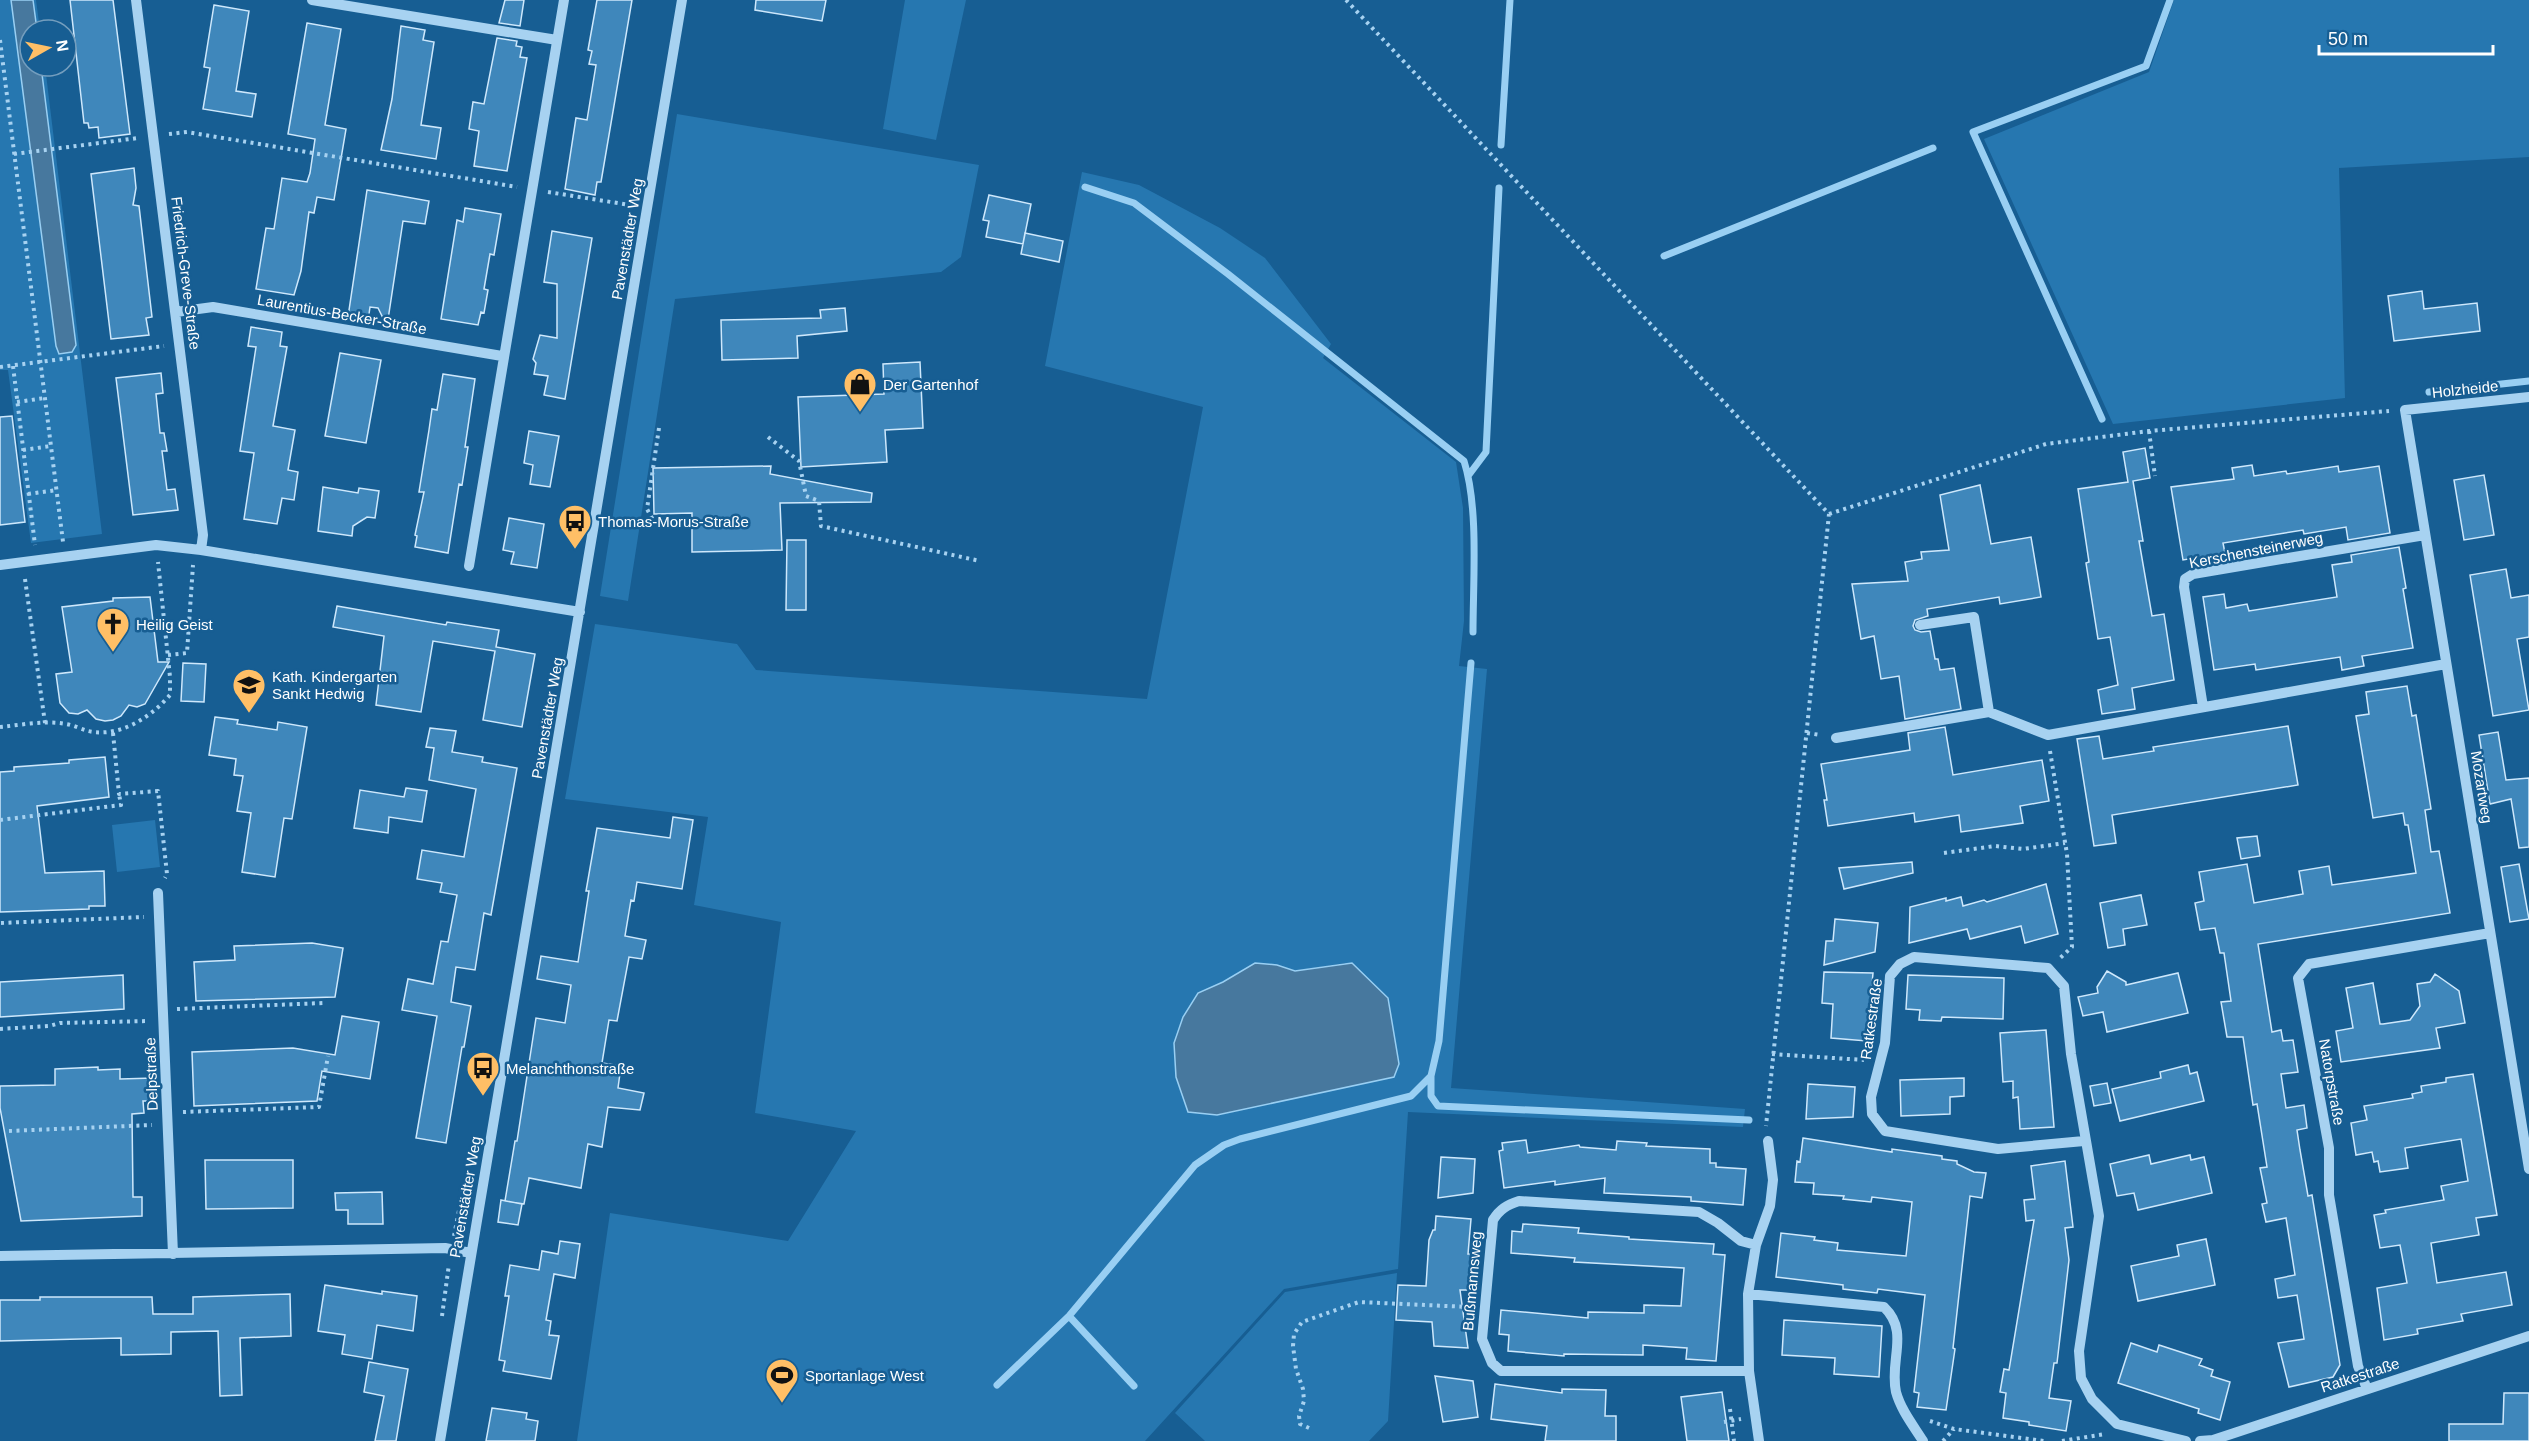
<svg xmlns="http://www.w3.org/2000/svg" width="2529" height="1441" viewBox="0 0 2529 1441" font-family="Helvetica,sans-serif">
  <rect width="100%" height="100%" fill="#175e93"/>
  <path fill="#2677b0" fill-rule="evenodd" d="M0,0H36L40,30H30V66H45L102,534L31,543L8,370H0Z
    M905,0H966L936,140L883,129Z
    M2174,0H2529V157L2339,168L2345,398L2113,424L1984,139L2149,72Z
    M677,114L979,165L961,257L941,272L675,299L628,601L600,596Z
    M1082,172L1139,185L1220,228L1265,258L1331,344L1323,358L1456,462L1463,508L1464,621L1459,666L1487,669L1451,1088L1745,1109L1743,1127L1408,1112L1398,1269L1284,1289L1145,1441H577L610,1213L788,1241L856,1131L755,1113L781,922L694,905L708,817L565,799L595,624L737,644L756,670L1147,699L1203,407L1045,366ZM1345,963L1394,1077L1217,1115L1198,993L1277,965L1295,971Z
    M155,820L160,867L117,872L112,825Z
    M1397,1273L1388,1421L1369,1441H1205L1175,1413L1285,1292Z"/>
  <path fill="#47789e" stroke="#99cff3" stroke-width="1.5" d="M11,0H33L37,30H30V66H41L76,345L72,352L59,354L56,346Z
    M1255,963L1277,965L1295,971L1352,963L1388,998L1399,1064L1394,1077L1217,1115L1188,1112L1176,1077L1174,1043L1183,1017L1198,993L1223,982Z"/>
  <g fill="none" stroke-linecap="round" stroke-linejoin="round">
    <path stroke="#99cff3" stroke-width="7" d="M1501,145L1510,0
      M1085,187L1134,203L1228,274L1464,461C1479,508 1473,581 1473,632
      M1664,256L1933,148
      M2429,392L2529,381
      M2102,419L1973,132L2146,66L2170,0
      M1468,476L1486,452L1499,188
      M1431,1076V1096L1438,1106L1749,1120
      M1069,1316L1134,1386
      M997,1385L1069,1316L1195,1165L1224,1145L1240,1139L1411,1096L1431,1076L1439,1041L1471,663"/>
  </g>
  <path fill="#3f87bb" stroke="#cee8fc" stroke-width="1.5" d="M70,0H113L130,134L99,138L98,127L89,128L88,123H84Z
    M505,0H524L520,26L499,23Z
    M597,0H632L601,182H597L595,195L565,189L576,118L587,120L596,65L589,64L592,51L588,50Z
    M756,0H826L822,21L755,10Z
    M214,5L249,11L236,91L256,94L252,117L203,109L210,68L204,67Z
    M307,23L341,29L325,125L346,129L334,200L317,197L314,213L309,212L301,271L294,295L256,289L266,228L274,229L282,178L307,182L310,173L315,139L288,134Z
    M401,26L425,30L423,40L434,42L421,125L441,128L436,159L381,150L392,99Z
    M497,38L517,41L516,46L522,47L520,57L527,58L507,171L474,166L479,131L469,129L473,102L484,104Z
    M134,168L136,188L133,205L139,206L152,317L146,318L149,335L111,339L91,174Z
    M367,190L429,201L425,224L403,221L387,326L378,308L370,307L368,321L348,317Z
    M989,195L1031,204L1023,244L986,237L989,221L983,220Z
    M465,208L501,214L494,255L490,254L484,289L488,290L484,313L481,312L478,325L441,319L457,220L463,222Z
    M552,231L592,238L565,399L544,395L548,376L534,374L536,363L533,359L540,335L557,338V284L544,282Z
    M1025,233L1063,241L1059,262L1021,254Z
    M2422,291L2424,309L2477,303L2480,331L2394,341L2388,296Z
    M845,308L847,331L797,336L798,358L722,360L721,320L821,318L820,310Z
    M251,327L282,332L280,346L287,347L273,426L295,430L288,470L298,472L294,500L282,498L277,524L244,519L254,453L240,451L256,347L248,346Z
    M340,353L381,360L366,443L325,436Z
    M920,362L923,428L885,430L887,462L801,467L798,397L884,394L883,364Z
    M161,373L163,393L156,394L160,433H164L167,451H162L167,490L175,489L178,510L133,515L116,378Z
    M443,374L475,379L465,447H468L462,485L459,484L448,553L415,547L417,536L415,535L424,492H419L429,430L432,409L437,410Z
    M12,416L25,522L0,525V417Z
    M529,431L559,436L550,487L530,484L533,465L524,463Z
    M2145,448L2150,478L2133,481L2143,541H2139L2152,616L2164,614L2174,680L2132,688L2135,709L2102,714L2098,690L2118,685L2110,637L2098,639L2086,563L2089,562L2078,489L2128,482L2123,452Z
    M2252,465L2254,476L2286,471L2287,474L2338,466L2339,472L2379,466L2390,533L2348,540L2346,527L2304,534L2303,530L2223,543L2225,553L2183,560L2171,487L2234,479L2232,468Z
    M771,466L770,474L872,493L871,502L780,503L782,550L692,552V513L654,514L653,468Z
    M2484,475L2494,535L2464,540L2454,480Z
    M1980,485L1991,544L2031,537L2041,597L2000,604L1999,597L1927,609L1928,616L1915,620L1913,626L1915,630L1921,632L1930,631L1935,659H1938L1940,670L1954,668L1961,709L1905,719L1899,676L1881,679L1874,636L1861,639L1852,584L1908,581L1905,562L1922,559L1921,552L1949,550L1940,495Z
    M323,487L358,493L359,488L379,491L375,518L367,517L353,526L352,536L318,531Z
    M509,518L544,524L537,568L511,564L514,552L503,550Z
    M787,540H806V610H786Z
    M2399,547L2406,588L2403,589L2413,648L2362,656L2364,666L2342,670L2340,657L2256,670L2255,664L2214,670L2203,597L2224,594L2226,608L2247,604L2249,611L2337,597L2332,565L2352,562L2351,555Z
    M2506,569L2511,598L2529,595V637L2517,639L2529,710L2493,716L2470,575Z
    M150,597L158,662H169L145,704L137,707L129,705L121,716L113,720L105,721L96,719L87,710L78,714L69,713L60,703L56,674L72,672L62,607L113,601V598Z
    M337,606L446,625L447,622L499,630L496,647L535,654L522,727L483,720L495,651L433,641L421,712L376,705L384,636L333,627Z
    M183,663L206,664L204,702L181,701Z
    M2407,686L2412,716L2416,715L2431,809L2425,810L2431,852L2439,851L2450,913L2258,944L2272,1032L2281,1030L2283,1041L2293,1040L2298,1072L2281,1074L2286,1108L2304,1105L2307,1128L2297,1130L2300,1150L2308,1196L2312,1195L2340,1365L2333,1377L2289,1387L2278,1343L2304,1339L2297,1295L2278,1298L2275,1279L2295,1275L2286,1218L2266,1222L2262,1204L2267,1203L2260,1168L2267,1167L2257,1104L2253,1105L2243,1037H2227L2221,1002L2231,1001L2224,953H2220L2215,928L2200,930L2195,903L2204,901L2199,872L2247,864L2254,903L2303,894L2299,871L2329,866L2332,885L2416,873L2408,825H2405L2403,813L2373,818L2356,716L2369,714L2366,692Z
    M215,717L238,720L237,724L277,730L278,722L307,727L292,819L284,818L275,877L242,872L251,813L237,811L243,776L234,775L236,759L209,755Z
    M2288,726L2298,785L2112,815L2116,843L2094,846L2077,739L2099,736L2103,759L2154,751L2153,747Z
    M1945,727L1953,775L2042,760L2049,801L2020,806L2023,823L1961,832L1959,815L1915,822L1914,813L1828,826L1824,800H1827L1821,764L1910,750L1908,733Z
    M430,728L456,731L452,752L483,757L482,762L517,768L491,915L484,913L475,970L456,967L451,1002L471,1006L464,1047H462L446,1143L416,1138L437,1016L402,1010L408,979L433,984L441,941L448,942L457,895L440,892L442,883L417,879L422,850L464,857L476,789L429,780L434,748L426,747Z
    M2498,732L2506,780L2529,778V847L2519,848L2511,799L2490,804L2479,735Z
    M105,757L109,797L37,806L45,873L104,871L105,906H89V909L0,912V772L14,771V767L69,763V760Z
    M406,788L427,791L422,822L389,817L388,833L354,828L360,790L404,797Z
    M673,817L693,820L682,889L637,882L634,901L631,900L625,936L646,940L642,959L629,957L617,1021L609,1020L602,1063L621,1066L618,1088L644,1093L640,1110L608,1107L602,1147L588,1144L581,1188L529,1178L524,1204L505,1201L515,1141H517L536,1018L565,1023L571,985L537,979L541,956L578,962L589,891H586L597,828L670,838Z
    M2257,836L2260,856L2241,859L2237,838Z
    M1912,862L1913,873L1844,889L1839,868Z
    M2519,864L2529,919L2510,922L2501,867Z
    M2046,884L2058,934L2025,943L2021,926L1970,939L1967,929L1909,943L1910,907L1946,898V901L1961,897L1963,906L1984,900L1987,902Z
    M2141,895L2147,925L2123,929L2125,945L2108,948L2100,903Z
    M1835,919L1878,923L1875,952L1824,965L1826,941H1833Z
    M312,943L343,948L335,997L196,1001L194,962L235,960L234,946Z
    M2107,971L2126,982V985L2178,973L2188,1013L2107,1032L2103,1012L2083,1016L2078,997L2098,993L2097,987Z
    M1824,972L1873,973L1867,1041L1831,1038L1833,1004L1822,1003Z
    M2435,974L2459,991L2465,1023L2436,1028L2440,1048L2341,1062L2336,1031L2353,1028L2346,988L2373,983L2380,1024H2383L2410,1020L2420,1006L2417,984L2430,982Z
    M123,975L124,1009L0,1017V982Z
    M1908,975L2004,978L2003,1019L1942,1017L1941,1021L1919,1020L1920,1010L1906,1009Z
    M342,1016L379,1022L370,1079L322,1071L317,1101L194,1106L192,1052L293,1048L335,1055Z
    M2046,1030L2054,1127L2020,1129L2018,1097L2013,1098V1081L2003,1082L2000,1033Z
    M2188,1065L2190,1074L2197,1072L2204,1101L2120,1121L2112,1089L2161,1078L2160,1072Z
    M98,1067V1070L120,1069V1079L154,1078V1101H143L144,1113L132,1114L133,1197H142V1216L21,1221L0,1108V1086L55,1085V1069Z
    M2473,1074L2497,1215L2476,1218L2479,1235L2431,1243L2437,1283L2506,1272L2512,1305L2461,1314L2463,1321L2417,1329L2418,1334L2384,1340L2377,1288L2407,1283L2400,1245L2380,1248L2374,1215L2386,1213L2385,1210L2444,1200L2441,1186L2468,1181L2461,1139L2405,1148L2408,1168L2380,1172L2378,1161L2374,1162L2372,1152L2356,1155L2351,1123L2367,1120L2364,1106L2413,1098L2412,1094L2422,1092L2421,1086L2446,1082V1078Z
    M1964,1078V1096L1950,1097V1114L1901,1116L1900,1080Z
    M2107,1083L2111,1103L2094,1106L2090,1086Z
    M1808,1084L1855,1087L1853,1117L1806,1119Z
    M1803,1138L1892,1152V1149L1942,1156V1159L1957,1161V1164L1974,1172L1986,1173L1982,1198L1970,1196L1953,1348L1955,1349L1946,1410L1917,1407L1919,1393L1914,1392L1925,1295L1878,1289L1877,1293L1843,1289V1285L1776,1277L1781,1233L1815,1237L1814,1240L1838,1243L1837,1250L1906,1256L1912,1202L1872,1197L1871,1202L1843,1199L1844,1196L1813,1194L1814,1183L1795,1182L1797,1161L1800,1162Z
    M1526,1140L1528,1153L1579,1145L1580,1147L1616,1150L1617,1141L1647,1143L1646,1146L1710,1149V1163H1716V1167L1746,1169L1743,1205L1691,1201V1197L1604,1193L1605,1178L1555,1185V1181L1504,1188L1499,1151L1503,1150L1502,1143Z
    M2149,1155L2151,1164L2190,1155L2191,1160L2204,1157L2212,1193L2138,1210L2134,1193L2117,1196L2110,1164Z
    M1441,1157L1475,1159L1473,1193L1438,1198Z
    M205,1160H293V1208L206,1209Z
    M2065,1161L2073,1227L2065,1228L2069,1260L2057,1363H2054L2049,1398L2071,1401L2066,1431L2029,1425V1422L2003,1418L2006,1393L2000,1392L2004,1369L2009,1370L2034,1220L2026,1221L2024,1200L2035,1199L2031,1166Z
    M382,1192L383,1224H348V1210H336L335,1193Z
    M501,1200L522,1204L518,1225L498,1222Z
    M1436,1216L1471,1219L1468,1254H1475L1473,1290H1460L1468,1348L1434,1346L1432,1322L1396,1320L1398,1285L1426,1286L1429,1240L1433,1230H1435Z
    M1523,1224L1579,1228L1578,1233L1629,1237V1239L1714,1244L1713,1254L1725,1255L1716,1361L1686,1359L1687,1348L1643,1345V1355L1564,1354V1356L1508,1351L1509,1335L1499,1334L1501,1310L1588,1318V1312L1644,1313V1305L1681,1306L1684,1268L1574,1262L1575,1258L1511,1253L1512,1231L1522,1232Z
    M2206,1239L2215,1285L2138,1301L2131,1266L2179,1256L2177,1245Z
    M560,1241L580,1244L575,1278L554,1274L546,1320L551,1321L549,1335L559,1336L551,1379L503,1371L505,1361L499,1360L509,1296H505L510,1265L539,1270L542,1251L558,1254Z
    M325,1285L382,1294V1291L417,1296L413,1331L377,1325L372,1359L342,1354L345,1335L318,1331Z
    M290,1294L291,1336L240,1338L242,1395L220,1396L218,1331L171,1332V1354L121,1355V1338L0,1341V1300H40V1297H152L153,1314H193V1297Z
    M1784,1320L1882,1326L1879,1377L1834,1374L1835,1358L1782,1355Z
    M2131,1343L2157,1352L2159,1345L2202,1359L2199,1365L2213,1370L2211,1376L2230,1382L2220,1420L2198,1413L2199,1409L2118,1383Z
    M369,1362L408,1369L396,1441H375L384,1396L364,1392Z
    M1435,1376L1473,1381L1478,1417L1443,1422Z
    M1495,1384L1562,1393V1389L1606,1390L1605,1416H1616V1441H1545L1547,1426L1491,1419Z
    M1722,1392L1729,1441H1687L1681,1397Z
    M2504,1393H2529V1441H2449V1424H2503Z
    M492,1408L527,1413L526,1419L538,1421L535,1441H486Z"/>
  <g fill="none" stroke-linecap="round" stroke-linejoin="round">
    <path stroke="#a7d2f1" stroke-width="4" stroke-dasharray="3 4.5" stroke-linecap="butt" d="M1346,0L1829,514L1766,1126
      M0,40L63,542
      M169,134L187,132L517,187
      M14,154L138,138
      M548,192L630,205
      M13,366L35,545
      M0,367L164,346
      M17,402L45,398
      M659,428L647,509L653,520L667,526
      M2149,431L2155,476
      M768,437L799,461L806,496L819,501L821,526L980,561
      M23,450L51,446
      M28,494L57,490
      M1829,514L2046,444L2149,431L2389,411
      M25,579L45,723
      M168,655L187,653L193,565
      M0,727C21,725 45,720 66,724C73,725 81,729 88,731C119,738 150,718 170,695V677L158,562
      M113,733L119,794L158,791L167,874L165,878
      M1807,733L1820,735
      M2050,751L2067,854L2072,947L2060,958
      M0,820L121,805L119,794
      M1944,853L1995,846L2023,849L2065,843
      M1,923L144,917
      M177,1009L323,1003
      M0,1029L49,1026L60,1023L149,1021
      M1772,1054L1864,1060
      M183,1112L319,1107L328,1056
      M9,1131L152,1125
      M454,1236L463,1190
      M442,1316L449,1264
      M1730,1409L1734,1441
      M1930,1421L1954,1429L2044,1441
      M1724,1422L1741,1419
      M1309,1428L1300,1424L1299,1416L1304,1401L1303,1389L1296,1369L1293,1346L1294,1334L1302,1322L1359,1302L1469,1307
      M1943,1441L1954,1429
      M2062,1441L2105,1434"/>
    <path stroke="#a7d2f1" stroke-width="10" d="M136,0L203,535L201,550
      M312,0L557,40
      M176,312L213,307L502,356
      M2529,397L2405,410L2529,1169
      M0,565L156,545L201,550L580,612
      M469,566L564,0
      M1920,625L1974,617L1989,712L2048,735L2446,664
      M2203,707L2184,587L2185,579L2193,574L2425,535
      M1836,738L1989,712
      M158,893L173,1254
      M2084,1141L1998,1149L1885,1131L1872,1114L1871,1097L1885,1043L1890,976L1900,964L1914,957L2048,968L2064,986L2071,1054L2099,1216L2079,1351L2081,1378L2092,1399L2117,1424L2186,1441
      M0,1256L445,1248L471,1253
      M1748,1294L1884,1307C1910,1332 1889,1360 1896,1392C1901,1410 1913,1425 1923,1441
      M1749,1371H1501L1492,1363L1482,1339L1493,1220C1500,1209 1507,1205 1519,1201L1699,1212L1718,1223L1741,1241L1756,1245
      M2367,1389L2358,1366L2329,1195V1148L2298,978L2309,964L2490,933
      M440,1441L682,0
      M1759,1441L1749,1371L1748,1294L1756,1245L1770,1206L1773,1180L1768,1141
      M2200,1441L2213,1440L2529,1336"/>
  </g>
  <defs>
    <g id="shop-pin" transform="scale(1.725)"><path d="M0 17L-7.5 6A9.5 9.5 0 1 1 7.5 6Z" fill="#ffbf66" stroke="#175e93"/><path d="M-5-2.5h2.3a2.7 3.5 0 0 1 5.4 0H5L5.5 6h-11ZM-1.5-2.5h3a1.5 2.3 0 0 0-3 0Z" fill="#111"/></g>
    <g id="bus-pin" transform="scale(1.725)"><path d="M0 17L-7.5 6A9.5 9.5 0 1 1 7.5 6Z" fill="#ffbf66" stroke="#175e93"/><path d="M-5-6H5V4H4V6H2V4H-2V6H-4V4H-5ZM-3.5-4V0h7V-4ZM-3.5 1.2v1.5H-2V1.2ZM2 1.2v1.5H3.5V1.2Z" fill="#111"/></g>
    <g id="church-pin" transform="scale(1.725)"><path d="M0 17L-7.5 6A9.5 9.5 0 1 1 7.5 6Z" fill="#ffbf66" stroke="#175e93"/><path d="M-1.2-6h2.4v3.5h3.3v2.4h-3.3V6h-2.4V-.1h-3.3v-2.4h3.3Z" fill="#111"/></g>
    <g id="school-pin" transform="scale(1.725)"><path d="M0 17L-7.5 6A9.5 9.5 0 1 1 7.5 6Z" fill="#ffbf66" stroke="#175e93"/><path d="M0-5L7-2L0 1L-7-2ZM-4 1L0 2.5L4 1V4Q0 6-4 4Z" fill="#111"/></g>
    <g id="stadium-pin" transform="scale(1.725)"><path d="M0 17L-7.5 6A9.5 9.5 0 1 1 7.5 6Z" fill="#ffbf66" stroke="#175e93"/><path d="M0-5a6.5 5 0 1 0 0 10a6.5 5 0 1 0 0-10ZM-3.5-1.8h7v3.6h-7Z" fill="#111"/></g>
  </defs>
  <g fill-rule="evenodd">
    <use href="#shop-pin" x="860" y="384"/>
    <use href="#bus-pin" x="575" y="521"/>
    <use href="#church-pin" x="113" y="624"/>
    <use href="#school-pin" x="249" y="685"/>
    <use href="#bus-pin" x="483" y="1068"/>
    <use href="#stadium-pin" x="782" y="1375"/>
  </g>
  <g text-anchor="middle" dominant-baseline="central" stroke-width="5" stroke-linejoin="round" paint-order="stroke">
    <g font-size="15" fill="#fff" stroke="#175e93">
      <text transform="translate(627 239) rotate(-80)">Pavenstädter Weg</text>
      <text transform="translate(186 273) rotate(83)">Friedrich-Greve-Straße</text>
      <text transform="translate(342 314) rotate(10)">Laurentius-Becker-Straße</text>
      <text transform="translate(2465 389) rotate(-6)">Holzheide</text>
      <text transform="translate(2256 550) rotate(-11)">Kerschensteinerweg</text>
      <text transform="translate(547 718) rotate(-80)">Pavenstädter Weg</text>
      <text transform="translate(2482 787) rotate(81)">Mozartweg</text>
      <text transform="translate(1871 1019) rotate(-82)">Ratkestraße</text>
      <text transform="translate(151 1074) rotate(-92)">Delpstraße</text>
      <text transform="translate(2332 1082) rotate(80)">Natorpstraße</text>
      <text transform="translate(465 1197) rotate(-80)">Pavenstädter Weg</text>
      <text transform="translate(1472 1281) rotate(-85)">Bußmannsweg</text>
      <text transform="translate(2360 1375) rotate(-18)">Ratkestraße</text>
    </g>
    <g font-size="15" fill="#fff" stroke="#175e93" text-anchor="start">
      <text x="883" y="384">Der Gartenhof</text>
      <text x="598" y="521">Thomas-Morus-Straße</text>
      <text x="136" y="624">Heilig Geist</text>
      <text x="272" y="676">Kath. Kindergarten<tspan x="272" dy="17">Sankt Hedwig</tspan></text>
      <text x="506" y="1068">Melanchthonstraße</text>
      <text x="805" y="1375">Sportanlage West</text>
    </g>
  </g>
  <g transform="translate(48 48) rotate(81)"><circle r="28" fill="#175e93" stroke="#749ebe" stroke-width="1.5"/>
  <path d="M0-4.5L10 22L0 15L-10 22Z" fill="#ffbf66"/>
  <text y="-9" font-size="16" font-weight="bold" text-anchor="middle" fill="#ffffff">N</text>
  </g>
  <path d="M2319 45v9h174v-9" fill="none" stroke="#ffffff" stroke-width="3"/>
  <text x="2328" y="45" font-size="18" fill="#ffffff" stroke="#175e93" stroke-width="4.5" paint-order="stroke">50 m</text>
</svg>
